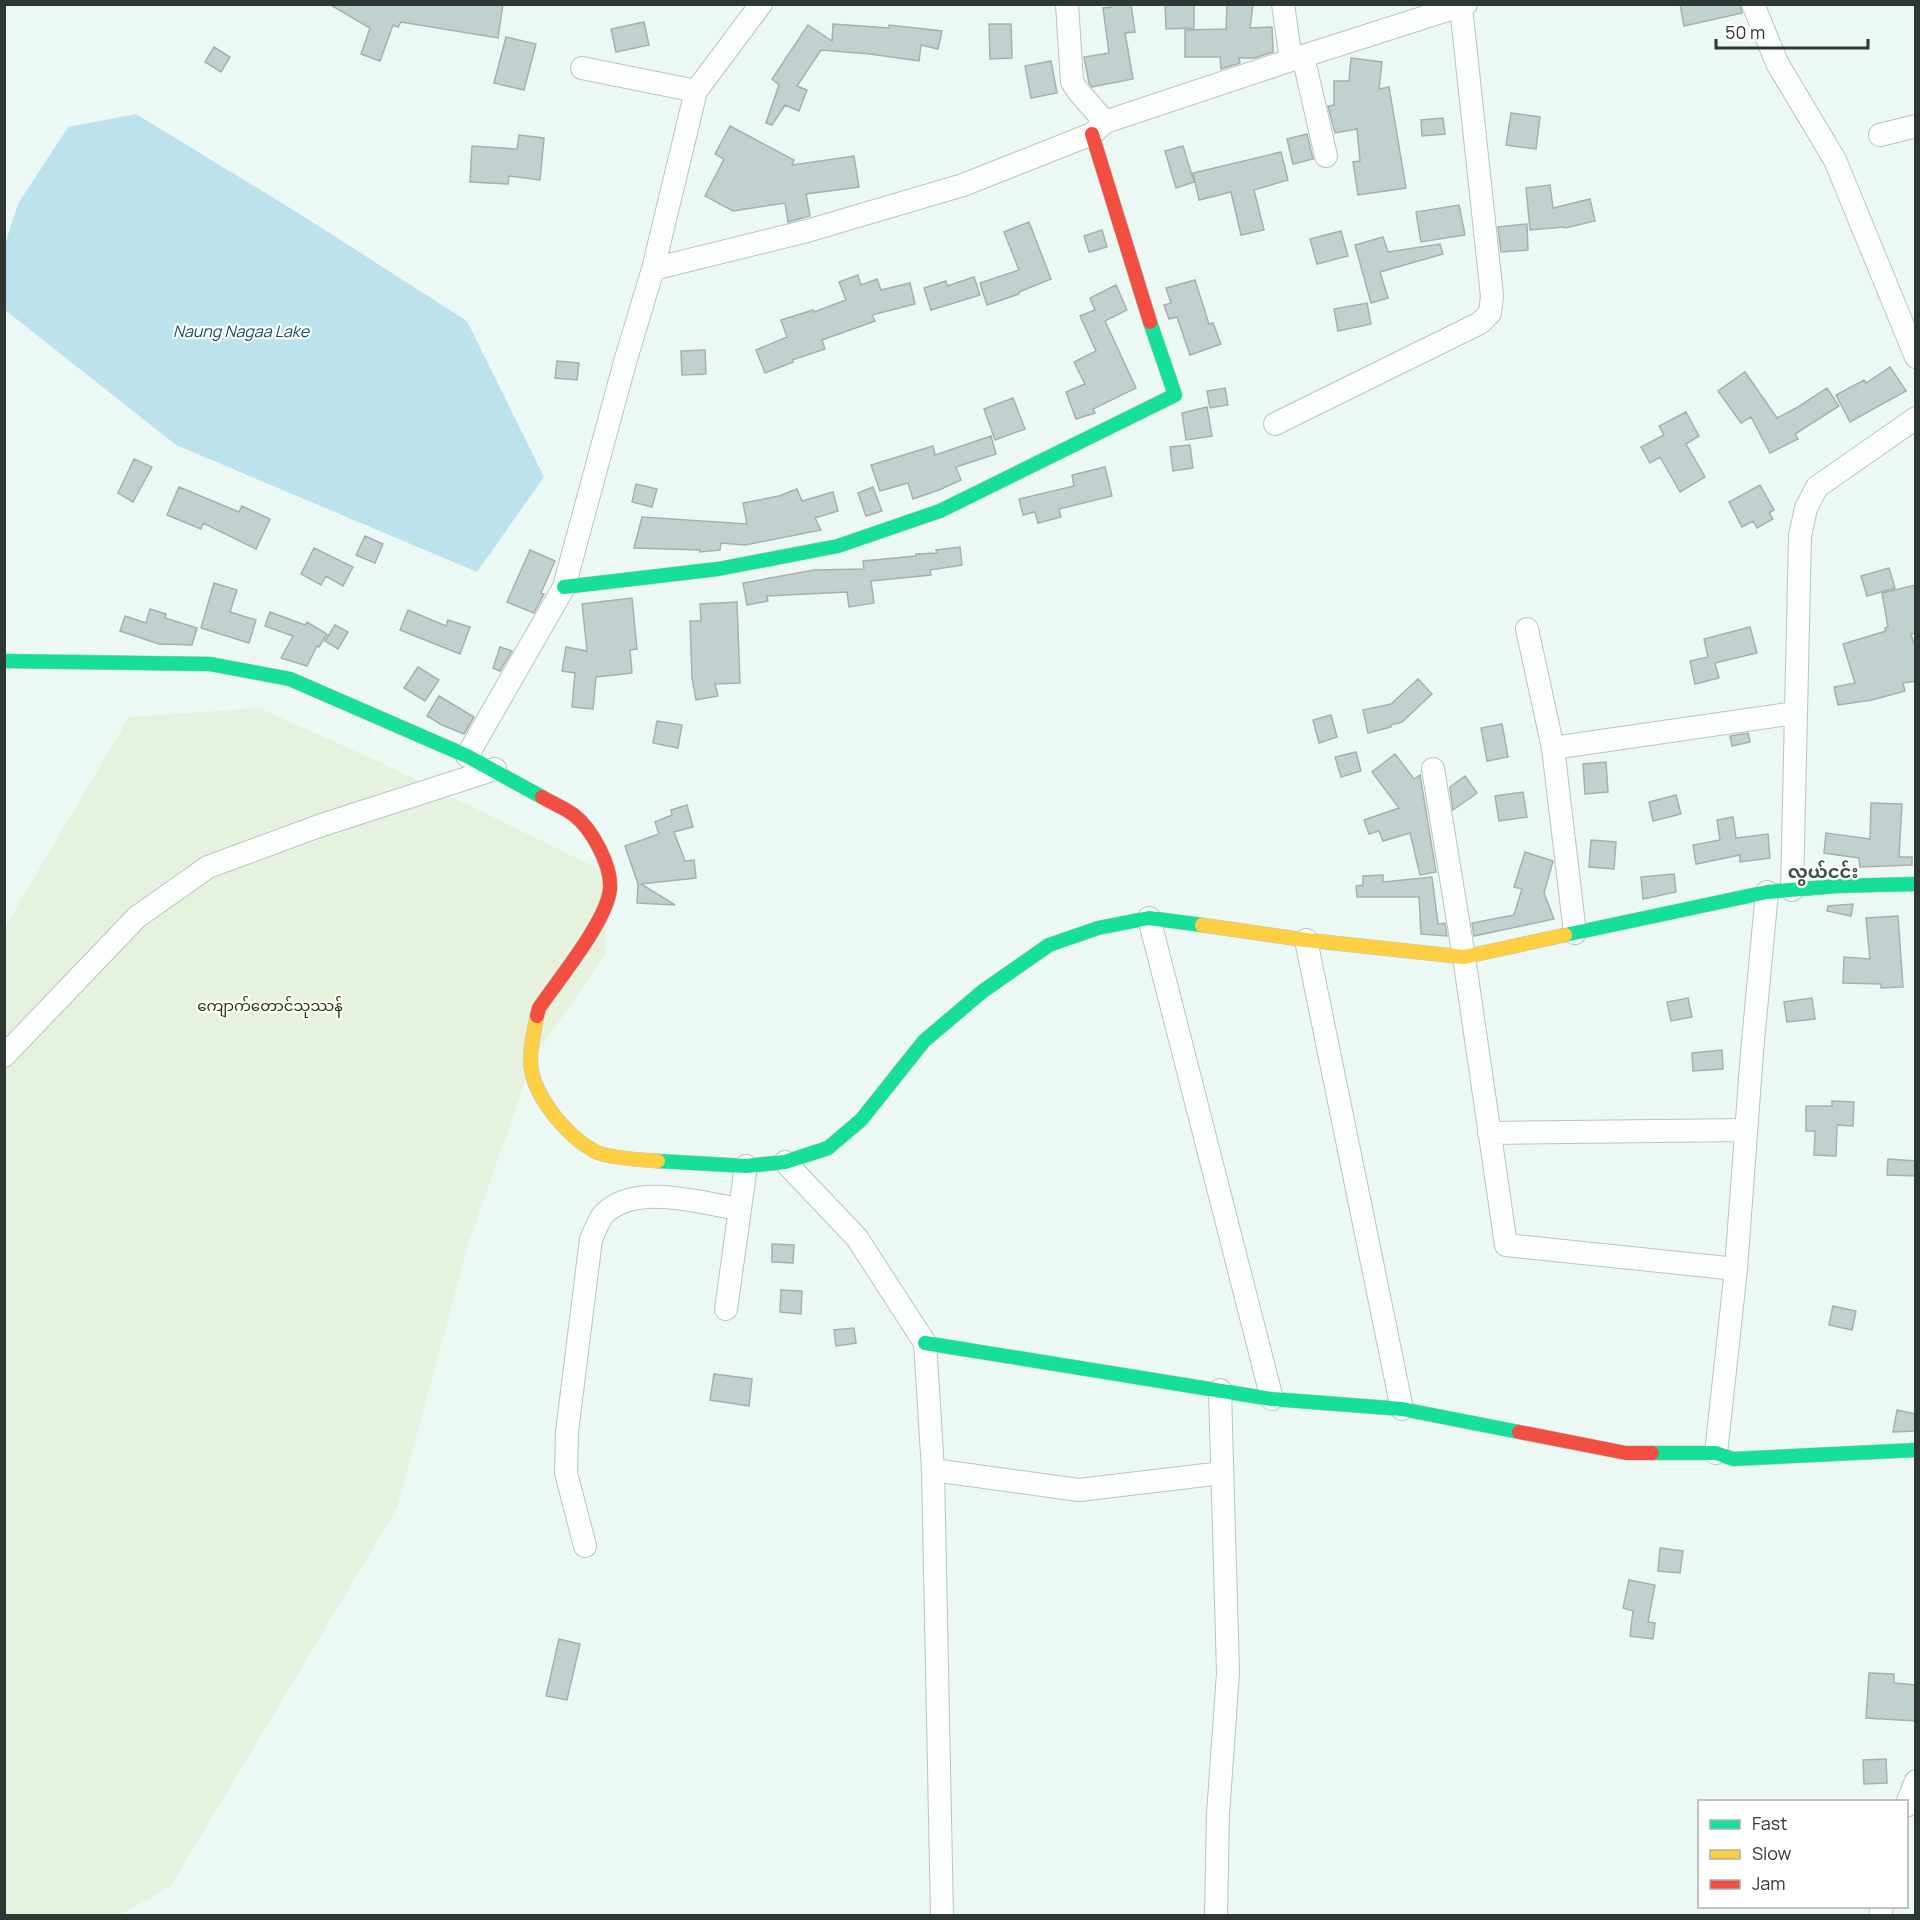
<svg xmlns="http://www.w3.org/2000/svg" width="1920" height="1920" viewBox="0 0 1920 1920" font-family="Manrope,'Noto Sans Myanmar',sans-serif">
  <rect width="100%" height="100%" fill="#ecf8f4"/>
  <path fill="#e6f2dd" d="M259,708L386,765L603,871L606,953L533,1059L469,1242L397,1508L171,1886L119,1915L5,1916V927L129,717Z"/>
  <path fill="#bce2ed" d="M136,114L298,213L467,321L544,477L477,572L176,445L5,310V244L18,204L68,127Z"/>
  <path fill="#c1d1cf" stroke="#a7b0af" stroke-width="1.5" d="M329,4H503L498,38L401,22L398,27L393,25L380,61L361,54L370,28Z
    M1111,4H1131L1135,32L1125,33L1133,79L1092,87L1089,83L1084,57L1109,53L1103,8L1111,7Z
    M1165,4H1194V28L1166,29Z
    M1227,4H1253L1250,28L1272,27L1273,52L1255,58H1239L1240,63L1221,69L1220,57H1185V30L1226,29Z
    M1680,4H1740L1742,13L1684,26Z
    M644,22L649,45L616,52L611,29Z
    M833,24L889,28V25L942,31L938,49L921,45L919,61L870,54L821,50L797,86L807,90L799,111L785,105L772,125L766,123L779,85L772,79L808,25L832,41Z
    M989,24H1011L1012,58L990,59Z
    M506,37L536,44L524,90L494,83Z
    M214,47L230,57L221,72L205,62Z
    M1351,58L1382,62L1379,89L1389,87L1406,188L1358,195L1353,162L1360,161L1357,129L1335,133L1328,106L1334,105V81H1349Z
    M1051,61L1057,93L1031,98L1025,66Z
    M1511,113L1540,117L1536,149L1506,145Z
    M1443,118L1445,134L1422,136L1421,120Z
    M730,126L794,160L792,165L854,156L859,187L806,194L810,216L788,222L785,203L733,211L705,196L724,159L715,154Z
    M1307,134L1313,159L1293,164L1287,139Z
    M519,135L544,138L540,180L509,176L508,184L470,182L472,146L517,149Z
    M1183,146L1194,182L1176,188L1165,151Z
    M1281,152L1288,180L1254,190L1264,230L1241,235L1231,192L1199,200L1193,173Z
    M1550,185L1553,208L1590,199L1595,221L1565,228L1564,227L1530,230L1526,188Z
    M1459,205L1465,235L1421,242L1416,212Z
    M1029,222L1051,279L1019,292V294L987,305L980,283L1019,270L1004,232Z
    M1527,224L1528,250L1501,252L1498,227Z
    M1102,230L1107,247L1089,252L1084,236Z
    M1341,231L1348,256L1317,264L1310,239Z
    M1383,237L1388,252L1440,244L1443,254L1380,272L1388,298L1371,303L1355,245Z
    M858,275L861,285L877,279L881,290L910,283L915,304L872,315L875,321L822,340L825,349L792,360L793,362L765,373L756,350L787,337L781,320L813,310L814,312L846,300L839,282Z
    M974,277L980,295L931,310L924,288L946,281L947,286Z
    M1195,280L1209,324L1213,323L1221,344L1190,355L1177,317L1169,319L1164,305L1171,303L1166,288Z
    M1116,285L1127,310L1105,321L1136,388L1093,409L1095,413L1076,419L1066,392L1085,384L1074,362L1096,351L1080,316L1095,310L1090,298Z
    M1367,303L1371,324L1338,331L1334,309Z
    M705,350L706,374L682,375L681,351Z
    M557,361L579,363L577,380L555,378Z
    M1890,367L1906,391L1850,422L1836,395L1864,380L1866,383Z
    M1745,372L1777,418L1798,407L1827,388L1839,406L1795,434L1798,439L1770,453L1751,417L1741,423L1718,391Z
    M1225,388L1228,405L1210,408L1207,391Z
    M1013,398L1025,429L995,440L984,409Z
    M1207,407L1212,436L1186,440L1182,413Z
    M1686,412L1699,436L1686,444L1705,477L1680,492L1660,457L1650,463L1641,447L1664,435L1659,426Z
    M991,436L996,454L956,467L961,480L939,490L913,499L908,483L880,491L871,465L933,446L935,455Z
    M1190,445L1193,468L1173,471L1170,447Z
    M134,459L152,467L133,502L118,493Z
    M1105,467L1112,496L1059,509L1061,517L1038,523L1035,512L1023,515L1019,499L1074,486L1072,475Z
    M636,484L657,489L652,507L632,502Z
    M1760,485L1774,510L1769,513L1773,519L1757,528L1753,521L1742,527L1729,502Z
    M179,487L239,512L242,506L270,519L256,549L203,523L201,529L167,515Z
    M873,487L882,511L866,516L858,493Z
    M797,489L802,501L833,492L838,511L815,518L821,530L745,545L721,543L720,550L700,552V550L634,548L642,517L747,524L743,503L779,496Z
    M365,536L383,544L375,563L356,555Z
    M960,547L962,565L930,570L931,575L871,581L874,603L849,607L847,592L767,596L768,601L747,605L743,583L814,570L864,569L863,561L916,556V554L937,553L936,550Z
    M314,548L353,567L343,586L326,576L321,585L301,574Z
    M530,550L555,561L541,593L544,594L534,613L507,602Z
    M1889,568L1895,588L1867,596L1861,576Z
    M214,583L237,590L230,612L256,620L249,643L201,628Z
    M1916,585V633L1911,634L1916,650V681L1903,683L1905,691L1872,700L1838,705L1834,687L1855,683L1843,644L1886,631L1885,628L1888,627L1882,593Z
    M632,598L637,649L630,650L632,673L596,677L593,709L572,707L575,673L562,671L566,647L587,651L582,604Z
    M737,602L740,683L715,684L718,696L696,700L692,678L690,621H701L700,604Z
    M150,609L166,614L165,618L197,628L192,645L159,644L120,631L125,616L146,623Z
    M408,610L446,626L448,620L470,627L460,654L400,630Z
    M270,612L305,625L307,622L327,634L319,647L317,646L307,666L281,658L293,636L265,626Z
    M335,625L348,632L338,649L325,641Z
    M1750,627L1757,653L1715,663L1719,678L1695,684L1690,661L1708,657L1704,639Z
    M500,647L512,651L500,671L493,668Z
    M418,667L439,680L425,701L404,688Z
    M1418,679L1432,694L1402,722L1391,725V727L1368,733L1363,710L1391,704Z
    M439,696L474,717L464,734L442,725L427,716Z
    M1331,715L1337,737L1319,743L1313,720Z
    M657,721L682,725L678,748L653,743Z
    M1502,724L1508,757L1487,761L1481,728Z
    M1748,733L1750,742L1732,746L1730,736Z
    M1356,752L1361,771L1341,777L1335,757Z
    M1395,754L1414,779L1420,775L1436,872L1420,875L1410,833L1383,841L1379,831L1369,834L1364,820L1399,808L1372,772Z
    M1606,762L1608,792L1585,794L1583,764Z
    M1465,776L1477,793L1453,810L1450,787Z
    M1523,792L1527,817L1499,821L1495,796Z
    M1676,795L1681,814L1653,821L1649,802Z
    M1871,803L1902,804L1899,857H1912V865L1860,867L1859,858L1824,853L1826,833L1870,839Z
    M687,805L693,827L674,832L685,861L694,860L696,878L641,884L675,905L637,903L638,884L625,846L659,834L655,822L672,815L671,810Z
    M1733,817L1736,838L1768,834L1770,858L1740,862V855L1696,864L1693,845L1720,840L1717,820Z
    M1591,840L1616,842L1614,869L1589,867Z
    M1525,852L1553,861L1544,893L1554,919L1474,936L1472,923L1514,915L1522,889L1514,887Z
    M1674,874L1676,892L1643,899L1641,877Z
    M1383,875V882L1432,877L1438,924L1445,923L1447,936L1421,934L1419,897H1357L1356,886L1363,885V876Z
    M1853,904L1851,916L1827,911L1828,906Z
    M1898,916L1903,987L1881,988V984L1843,983L1844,957L1870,959L1866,918Z
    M1688,998L1692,1017L1671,1021L1667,1002Z
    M1812,998L1815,1019L1787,1022L1784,1002Z
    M1722,1050L1723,1069L1693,1071L1692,1053Z
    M1832,1101L1854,1102L1853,1126L1837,1125L1836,1156L1814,1155L1815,1131H1806V1106H1832Z
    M1888,1159L1916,1161V1176L1887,1175Z
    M772,1244L794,1245L793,1263L772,1262Z
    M781,1290L802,1291L801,1314L780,1312Z
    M1833,1306L1856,1311L1852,1330L1829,1325Z
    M854,1328L856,1343L836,1346L834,1330Z
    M714,1374L752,1379L749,1406L710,1400Z
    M1897,1410L1916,1414V1431L1893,1432Z
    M1660,1548L1683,1551L1680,1573L1658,1571Z
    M1629,1580L1655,1585L1648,1622L1655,1623L1653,1639L1630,1636L1633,1611L1623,1608Z
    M559,1639L580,1644L567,1700L546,1696Z
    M1869,1673L1894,1674V1683L1916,1685V1721L1866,1718Z
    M1886,1759L1887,1783L1864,1784L1863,1760Z"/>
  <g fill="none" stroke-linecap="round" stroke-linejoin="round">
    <g stroke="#bac4c0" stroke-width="24">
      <path id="street" d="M1067,4L1072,82L1078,91L1105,122
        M1283,4L1291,60
        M1753,4L1777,63L1835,160L1916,357
        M1303,56L1326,156
        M582,68L696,91
        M1880,135L1916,126
        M653,269L807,231L963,185L1092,134L1105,122L1291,60L1466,4
        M1275,424L1480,323L1490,313L1492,296L1461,7
        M1527,629L1553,748L1575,933
        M1553,748L1795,713
        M467,756L564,587L625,362L653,269L696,91L761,4
        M1433,769L1464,957L1506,1245L1736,1269
        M1792,890L1800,536L1806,508L1817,487L1916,418
        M1149,918L1272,1399
        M1306,940L1402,1409
        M4,1056L137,917L208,867L319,826L495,769
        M1489,1133L1746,1130
        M785,1162L857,1238L925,1343L933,1470L942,1916
        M726,1309L746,1166
        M1716,1453L1736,1269L1752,1052L1767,892
        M933,1470L1079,1490L1222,1473
        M585,1546L566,1473L567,1432L591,1239C595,1232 598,1220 604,1214C635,1182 701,1203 739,1209
        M1906,1806L1916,1781
        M1216,1916L1218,1814L1228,1673L1220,1390
        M1880,1916L1882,1906"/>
    </g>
    <g stroke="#bac4c0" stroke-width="15">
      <path id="fast" d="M564,587L718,569L838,546L940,511L1175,395L1150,322
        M4,661L210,664L290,679L467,756L542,797
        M1565,935L1767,892L1837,886L1916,884
        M658,1161L746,1166L785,1162L828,1148L861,1120L924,1041L983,991L1049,945L1098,928L1149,918L1202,925
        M925,1343L1272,1399L1402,1409L1519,1432
        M1652,1453H1716L1733,1459L1916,1450"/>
    </g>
    <g stroke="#bac4c0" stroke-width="15">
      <path id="slow" d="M1202,925L1306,940L1464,957L1565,935
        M537,1016C534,1033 529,1050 531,1067C535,1098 567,1136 594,1151C605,1158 643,1160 658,1161"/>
    </g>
    <g stroke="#bac4c0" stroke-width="15">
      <path id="jam" d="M1092,134L1150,322
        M537,1016L539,1008C558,980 607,921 610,889C612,866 592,829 574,815C565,808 552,803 542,797
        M1519,1432L1626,1453H1652"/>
    </g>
    <use href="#street" stroke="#fcfefd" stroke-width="22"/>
    <use href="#fast" stroke="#16e098" stroke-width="14"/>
    <use href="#slow" stroke="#ffcf43" stroke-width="14"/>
    <use href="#jam" stroke="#f24e42" stroke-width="14"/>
  </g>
  <g text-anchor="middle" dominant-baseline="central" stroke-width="4.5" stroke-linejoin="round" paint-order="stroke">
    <g font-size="15" fill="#283405" stroke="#fff">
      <text x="270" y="1005">ကျောက်တောင်သုဿန်</text>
    </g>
    <g font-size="16" font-style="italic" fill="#0f5264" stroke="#fff">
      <text x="241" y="331">Naung Nagaa Lake</text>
    </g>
    <g font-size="18" font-weight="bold" fill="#3f534c" stroke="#fff">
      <text x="1823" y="871">လွယ်ငင်း</text>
    </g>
  </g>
  <rect width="1920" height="1920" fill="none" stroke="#2d3733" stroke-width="12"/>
  <rect x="1698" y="1800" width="210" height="108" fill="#ffffff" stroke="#abafad" stroke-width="1.5"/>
  <rect x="1710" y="1820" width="30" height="9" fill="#16e098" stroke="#abafad" stroke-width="1.5"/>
  <text x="1752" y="1830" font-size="18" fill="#2d3733">Fast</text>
  <rect x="1710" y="1850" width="30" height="9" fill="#ffcf43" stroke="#abafad" stroke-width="1.5"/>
  <text x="1752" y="1860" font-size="18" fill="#2d3733">Slow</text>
  <rect x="1710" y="1880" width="30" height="9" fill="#f24e42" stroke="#abafad" stroke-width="1.5"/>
  <text x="1752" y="1890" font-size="18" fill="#2d3733">Jam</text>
  <path d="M1716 39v9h152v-9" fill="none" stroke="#2d3733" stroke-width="3"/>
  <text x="1725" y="39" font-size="18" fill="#2d3733" stroke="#ffffff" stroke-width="4.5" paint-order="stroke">50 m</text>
</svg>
